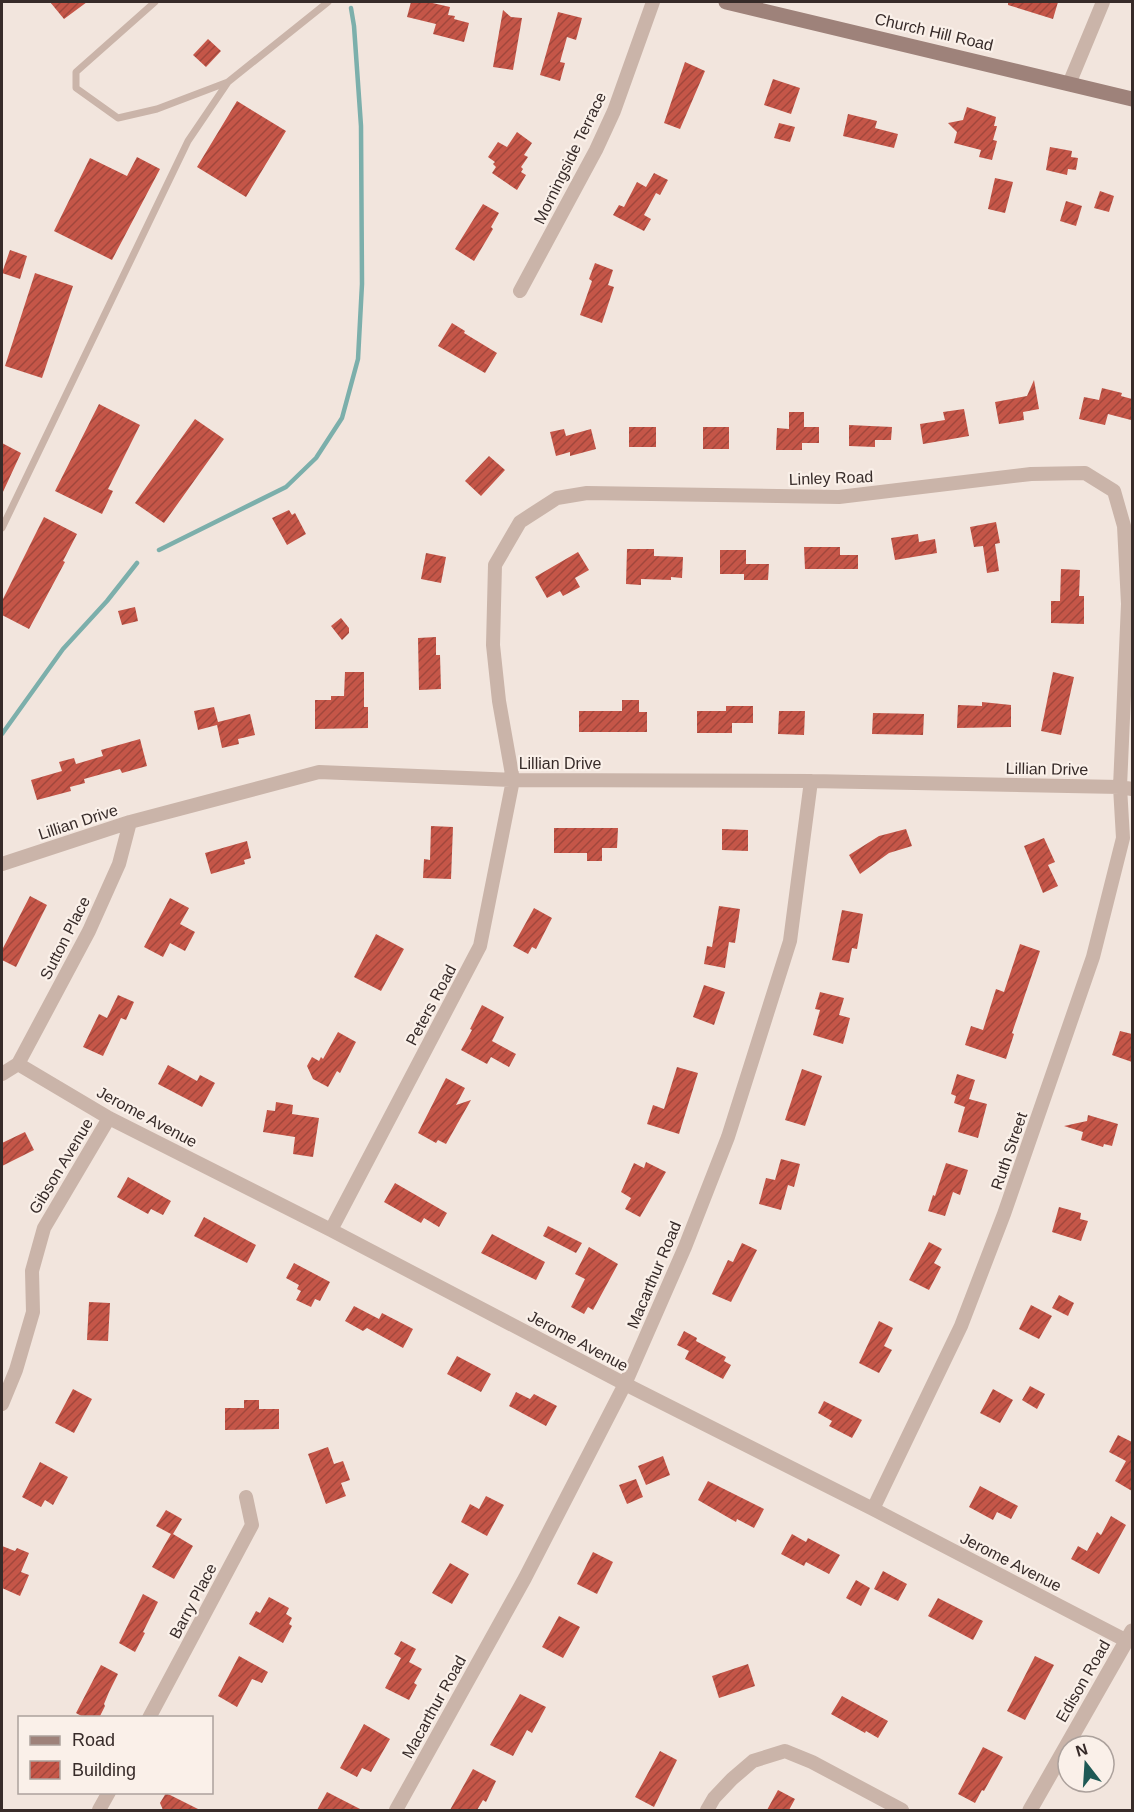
<svg xmlns="http://www.w3.org/2000/svg" width="1134" height="1812" viewBox="0 0 1134 1812" font-family="Helvetica,sans-serif">
  <defs>
    <pattern id="building-hatch" width="6" height="6" patternUnits="userSpaceOnUse" patternTransform="scale(1.5)"><rect width="6" height="6" fill="#c55648"/><path d="M-1 1l2-2M0 6l6-6M5 7l2-2" fill="none" stroke="#a1473c"/></pattern>
  </defs>
  <rect width="100%" height="100%" fill="#f2e5dd"/>
  <g fill="none" stroke-linecap="round" stroke-linejoin="round">
    <path stroke="#7cafab" stroke-width="4.5" d="M159,550L286,487L316,458L342,418L358,359L362,284L361,126L354,26L351,8
      M2,734L63,649L107,601L137,563"/>
  </g>
  <path fill="url(#building-hatch)" d="M50,2H87L64,19Z
    M411,2H428L450,7L448,15L455,16L454,19L469,23L464,42L433,34L436,24L407,17Z
    M1008,2H1058L1053,19L1008,5Z
    M503,10L511,17L522,18L513,70L493,67Z
    M558,12L582,18L576,40L567,37L560,62L565,63L560,81L540,75Z
    M208,39L221,51L206,67L193,55Z
    M685,62L705,71L680,129L664,123Z
    M773,79L800,88L791,114L764,105Z
    M237,101L286,131L246,197L197,167Z
    M967,107L996,117L994,126H997L993,140L997,141L992,160L979,157L981,150L954,143L957,132L948,123L963,120Z
    M848,114L877,121L875,128L898,134L894,148L843,136Z
    M779,123L795,127L790,142L774,138Z
    M517,132L532,143L524,155L528,157L521,167L523,169L521,172L526,175L517,190L492,173L496,167L493,164L495,162L488,157L498,142L507,147Z
    M1050,147L1072,151L1071,157L1078,158L1076,170L1068,169L1067,175L1046,170Z
    M137,157L160,169L112,260L54,231L90,158L127,176Z
    M654,173L668,180L660,195L656,193L644,215L651,219L644,231L613,215L619,205L624,207L637,182L646,187Z
    M995,178L1013,182L1005,213L988,209Z
    M1100,191L1114,196L1109,212L1094,208Z
    M1066,201L1082,206L1076,226L1060,221Z
    M483,204L499,213L491,227L493,229L474,261L455,249Z
    M10,250L27,256L20,279L2,273Z
    M595,263L613,270L608,285L614,287L602,323L580,315L592,281L589,279Z
    M35,273L73,286L42,378L5,366Z
    M452,323L465,331L464,333L497,353L485,373L438,346Z
    M1034,380L1039,409L1023,412L1024,420L999,424L995,402L1027,396Z
    M1102,388L1122,393L1121,396L1132,399L1131,420L1108,414L1105,425L1079,419L1084,397L1099,400Z
    M99,404L140,425L108,489L113,491L102,514L55,491Z
    M964,409L969,436L923,444L920,424L945,420L943,412Z
    M789,412H804V427H819V443H802V450H776L777,428L789,429Z
    M195,419L224,439L164,523L135,503Z
    M849,425L892,427L891,440H875V447L849,446Z
    M629,427H656V447H629Z
    M703,427H729V449H703Z
    M564,429L566,436L591,429L596,449L570,456V452L556,456L550,432Z
    M2,443L21,453L2,494Z
    M489,456L505,470L481,496L465,481Z
    M289,510L292,515L295,513L306,534L287,545L272,518Z
    M44,517L77,534L63,561L65,562L29,629L2,615V601Z
    M996,522L1000,543L995,544L999,571L987,573L983,546L974,547L970,527Z
    M918,534L919,542L935,539L937,553L895,560L891,538Z
    M804,547H840V555H858V569H805Z
    M627,549H654V556L683,557L682,578L671,577V580L641,579V585L626,584Z
    M720,550H746V564H769L768,580H744V574H720Z
    M578,552L589,570L575,578L580,587L563,596L560,591L547,598L535,577Z
    M426,553L446,557L441,583L421,579Z
    M1061,569L1080,570L1079,596H1084V624L1051,623V601H1060Z
    M135,607L138,621L122,625L118,611Z
    M341,618L349,628V633L342,640L331,626Z
    M436,637V655H440L441,689L419,690L418,638Z
    M345,672H364V707H368V728L315,729V700H331V696H344Z
    M1053,672L1074,677L1061,735L1041,731Z
    M622,700H639V712H647V732H579V711H622Z
    M982,702L1011,705V727L957,728L958,705L982,706Z
    M726,706H753V723H732V733H697V711H726Z
    M214,707L218,722L250,714L255,735L238,739L239,744L222,748L217,725L198,730L194,711Z
    M779,711H805L804,735L778,734Z
    M873,713L924,714L923,735L872,734Z
    M140,739L147,766L122,773L120,769L84,779L85,783L70,787L71,791L37,800L31,780L62,771L59,762L74,758L76,764L103,756L101,750Z
    M431,826L453,827L451,879L423,878L424,859L430,860Z
    M554,828H618L617,848H602V861H587V853H554Z
    M722,829L748,830V851L722,850Z
    M906,829L912,846L889,853L860,874L849,855L879,836Z
    M1044,838L1055,862L1048,865L1058,886L1043,893L1024,846Z
    M247,841L251,858L244,860L245,864L211,874L205,853Z
    M30,896L47,905L16,967L2,960V950Z
    M170,898L189,908L180,924L195,932L185,951L170,943L163,957L144,947Z
    M719,906L740,909L735,943L729,942L725,968L704,964L707,946L712,947Z
    M534,908L552,918L536,949L532,947L528,954L513,946Z
    M842,910L863,914L857,949L852,948L849,963L832,960Z
    M376,934L404,949L381,991L354,977Z
    M1020,944L1040,951L1012,1033L1014,1034L1006,1059L965,1045L971,1026L983,1030L996,989L1004,992Z
    M704,985L725,992L714,1025L693,1017Z
    M820,992L844,998L839,1015L850,1018L843,1044L813,1035L820,1010L815,1009Z
    M118,995L134,1002L126,1020L121,1018L103,1056L83,1047L99,1014L107,1018Z
    M482,1005L504,1017L492,1041L516,1054L509,1067L491,1057L487,1064L461,1050L472,1030L470,1029Z
    M1120,1031L1132,1034V1062L1112,1055Z
    M338,1032L356,1042L340,1073L337,1071L328,1087L313,1079L307,1066L312,1057L319,1061L321,1057L323,1059Z
    M168,1065L197,1081L200,1075L215,1083L202,1107L158,1084Z
    M677,1067L698,1073L679,1134L647,1124L653,1105L664,1109Z
    M802,1069L822,1076L805,1126L785,1120Z
    M957,1074L975,1080L969,1099L987,1104L978,1138L958,1132L965,1107L954,1103L956,1096L951,1094Z
    M446,1078L465,1088L456,1105L471,1100L446,1144L438,1140L436,1143L418,1133Z
    M276,1102L293,1105L292,1114L319,1118L313,1157L293,1154L295,1137L263,1132L267,1110L275,1111Z
    M1088,1115L1118,1124L1112,1146L1104,1144L1103,1147L1081,1140L1083,1132L1064,1126L1087,1121Z
    M25,1132L34,1150L2,1166V1143Z
    M781,1159L800,1164L794,1187L788,1185L781,1210L759,1204L766,1178L775,1180Z
    M646,1162L666,1172L640,1217L625,1209L631,1198L621,1192L634,1163L644,1168Z
    M946,1163L968,1170L960,1195L953,1192L945,1216L928,1211L933,1195L935,1196Z
    M128,1177L171,1201L163,1215L151,1209L148,1214L117,1197Z
    M395,1183L447,1213L439,1227L424,1218L421,1223L384,1202Z
    M1059,1207L1081,1213L1080,1219L1088,1221L1081,1241L1052,1232Z
    M204,1217L256,1245L247,1263L194,1236Z
    M548,1226L582,1243L576,1253L543,1236Z
    M492,1234L545,1262L536,1280L481,1253Z
    M929,1242L942,1249L934,1263L941,1267L929,1290L909,1280Z
    M742,1243L757,1250L731,1302L712,1294L728,1260L733,1262Z
    M589,1247L618,1264L593,1310L588,1307L584,1314L571,1307L585,1279L575,1274Z
    M294,1263L330,1282L320,1301L315,1299L311,1307L296,1300L301,1291L297,1289L299,1285L286,1278Z
    M1059,1295L1074,1303L1068,1316L1052,1308Z
    M89,1302L110,1303L108,1341L87,1340Z
    M1031,1305L1052,1316L1039,1339L1019,1329Z
    M354,1306L379,1319L382,1313L413,1329L403,1348L367,1328L363,1331L345,1321Z
    M879,1321L893,1328L884,1346L892,1350L879,1373L859,1363Z
    M684,1331L697,1338L696,1341L726,1357L724,1361L731,1365L723,1379L685,1359L689,1351L677,1345Z
    M457,1356L491,1374L481,1392L447,1374Z
    M1030,1386L1045,1394L1037,1409L1022,1400Z
    M73,1389L92,1399L74,1433L55,1423Z
    M993,1389L1013,1400L1000,1423L980,1413Z
    M516,1392L530,1399L534,1394L557,1406L546,1426L509,1406Z
    M244,1400H259V1409H279V1429L225,1430V1408H244Z
    M824,1401L862,1420L852,1438L829,1426L832,1421L818,1413Z
    M1118,1435L1132,1442V1491L1115,1481L1126,1461L1109,1452Z
    M328,1447L334,1464L343,1461L350,1480L341,1483L346,1496L326,1504L308,1454Z
    M663,1456L670,1475L646,1485L638,1466Z
    M40,1462L68,1477L53,1505L45,1500L41,1507L22,1497Z
    M636,1479L643,1497L627,1504L619,1485Z
    M708,1481L764,1509L754,1528L737,1519L736,1522L698,1500Z
    M980,1486L1018,1506L1011,1519L997,1512L993,1520L969,1507Z
    M486,1496L504,1505L487,1536L461,1522L470,1504L479,1509Z
    M166,1510L182,1519L173,1534L193,1546L174,1579L152,1567L171,1534L156,1526Z
    M1111,1516L1126,1525L1099,1574L1071,1559L1078,1546L1087,1551L1097,1532L1101,1535Z
    M792,1534L806,1542L808,1538L840,1555L829,1574L806,1562L804,1566L781,1554Z
    M2,1546L15,1551L17,1548L29,1553L21,1572L29,1575L20,1596L2,1588Z
    M593,1552L613,1562L597,1594L577,1584Z
    M450,1563L469,1574L452,1604L432,1593Z
    M883,1571L907,1584L898,1601L874,1589Z
    M856,1580L870,1588L861,1606L846,1598Z
    M143,1594L158,1602L143,1632L145,1633L135,1652L119,1643Z
    M269,1597L289,1608L286,1614L292,1618L289,1624L292,1626L283,1643L249,1624L256,1611L260,1613Z
    M938,1598L983,1621L973,1640L928,1616Z
    M559,1616L580,1627L563,1658L542,1647Z
    M401,1641L416,1649L409,1662L422,1669L414,1683L417,1685L409,1700L385,1688L401,1658L394,1654Z
    M239,1656L268,1672L262,1683L252,1679L237,1707L218,1696Z
    M1035,1656L1054,1665L1025,1720L1007,1711Z
    M748,1664L755,1686L719,1698L712,1676Z
    M101,1665L118,1674L109,1692L104,1704L105,1706L99,1718H85L76,1713Z
    M520,1694L546,1707L532,1733L527,1730L513,1756L490,1745Z
    M842,1696L888,1721L878,1738L866,1731L865,1733L831,1714Z
    M364,1724L390,1739L371,1772L362,1768L357,1777L340,1768Z
    M983,1747L1003,1757L984,1791L982,1790L975,1803L958,1794Z
    M660,1751L677,1760L654,1807L635,1797Z
    M473,1769L496,1781L486,1802L483,1800L477,1810H450Z
    M778,1790L795,1799L789,1810H767Z
    M327,1792L362,1810H317Z
    M166,1793L200,1810H163L160,1803Z"/>
  <g fill="none" stroke-linecap="round" stroke-linejoin="round">
    <path stroke="#cab4a9" stroke-width="7" d="M155,2L76,72V88L118,118L157,109L228,82
      M2,528L188,141L228,82L328,2"/>
    <path stroke="#cab4a9" stroke-width="14" d="M1069,84L1103,2
      M520,291L596,150L614,111L653,2
      M2,864L130,822L319,772L513,780L811,781L1120,787L1132,789
      M18,1064L109,1118L331,1230L625,1384L873,1509L1127,1641
      M18,1064L89,931L119,864L130,822
      M2,1074L18,1064
      M331,1230L480,946L513,780L499,701L493,645L495,565L520,522L557,498L587,493L839,497L1031,474L1085,473L1114,491L1124,526L1128,604L1120,787L1123,838L1093,957L1004,1214L961,1326L873,1509
      M2,1404L16,1370L33,1312L32,1271L44,1228L109,1118
      M149,1718L252,1525L246,1497
      M99,1810L109,1792
      M396,1810L525,1578L625,1384L685,1247L728,1137L790,941L811,781
      M707,1810L714,1798L732,1779L753,1761L785,1751L812,1762L902,1810"/>
    <path stroke="#cab4a9" stroke-width="15" d="M1030,1810L1132,1631"/>
    <path stroke="#9e827a" stroke-width="15" d="M726,2L1132,99"/>
  </g>
  <g text-anchor="middle" dominant-baseline="central" stroke-width="4.5" stroke-linejoin="round" paint-order="stroke">
    <g font-size="16" fill="#372b29" stroke="#faf0e9">
      <text transform="translate(934 32) rotate(13)">Church Hill Road</text>
      <text transform="translate(570 158) rotate(-64)">Morningside Terrace</text>
      <text transform="translate(831 478) rotate(-2)">Linley Road</text>
      <text x="560" y="763">Lillian Drive</text>
      <text transform="translate(1047 769) rotate(1)">Lillian Drive</text>
      <text transform="translate(78 822) rotate(-18)">Lillian Drive</text>
      <text transform="translate(65 938) rotate(-63)">Sutton Place</text>
      <text transform="translate(431 1005) rotate(-62)">Peters Road</text>
      <text transform="translate(147 1117) rotate(28)">Jerome Avenue</text>
      <text transform="translate(1009 1151) rotate(-71)">Ruth Street</text>
      <text transform="translate(61 1166) rotate(-59)">Gibson Avenue</text>
      <text transform="translate(654 1275) rotate(-67)">Macarthur Road</text>
      <text transform="translate(578 1341) rotate(28)">Jerome Avenue</text>
      <text transform="translate(1011 1562) rotate(27)">Jerome Avenue</text>
      <text transform="translate(193 1601) rotate(-62)">Barry Place</text>
      <text transform="translate(1083 1681) rotate(-60)">Edison Road</text>
      <text transform="translate(434 1707) rotate(-61)">Macarthur Road</text>
    </g>
  </g>
  <rect width="1134" height="1812" fill="none" stroke="#372b29" stroke-width="6"/>
  <rect x="18" y="1716" width="195" height="78" fill="#faf0e9" stroke="#aca19c" stroke-width="1.5"/>
  <rect x="30" y="1736" width="30" height="9" fill="#9e827a" stroke="#aca19c" stroke-width="1.5"/>
  <text x="72" y="1746" font-size="18" fill="#372b29">Road</text>
  <rect x="30" y="1761" width="30" height="18" fill="url(#building-hatch)" stroke="#aca19c" stroke-width="1.5"/>
  <text x="72" y="1776" font-size="18" fill="#372b29">Building</text>
  <g transform="translate(1086 1764) rotate(343)"><circle r="28" fill="#faf0e9" stroke="#aca19c" stroke-width="1.5"/>
  <path d="M0-4.5L10 22L0 15L-10 22Z" fill="#1e5955"/>
  <text y="-9" font-size="16" font-weight="bold" text-anchor="middle" fill="#372b29">N</text>
  </g>
</svg>
